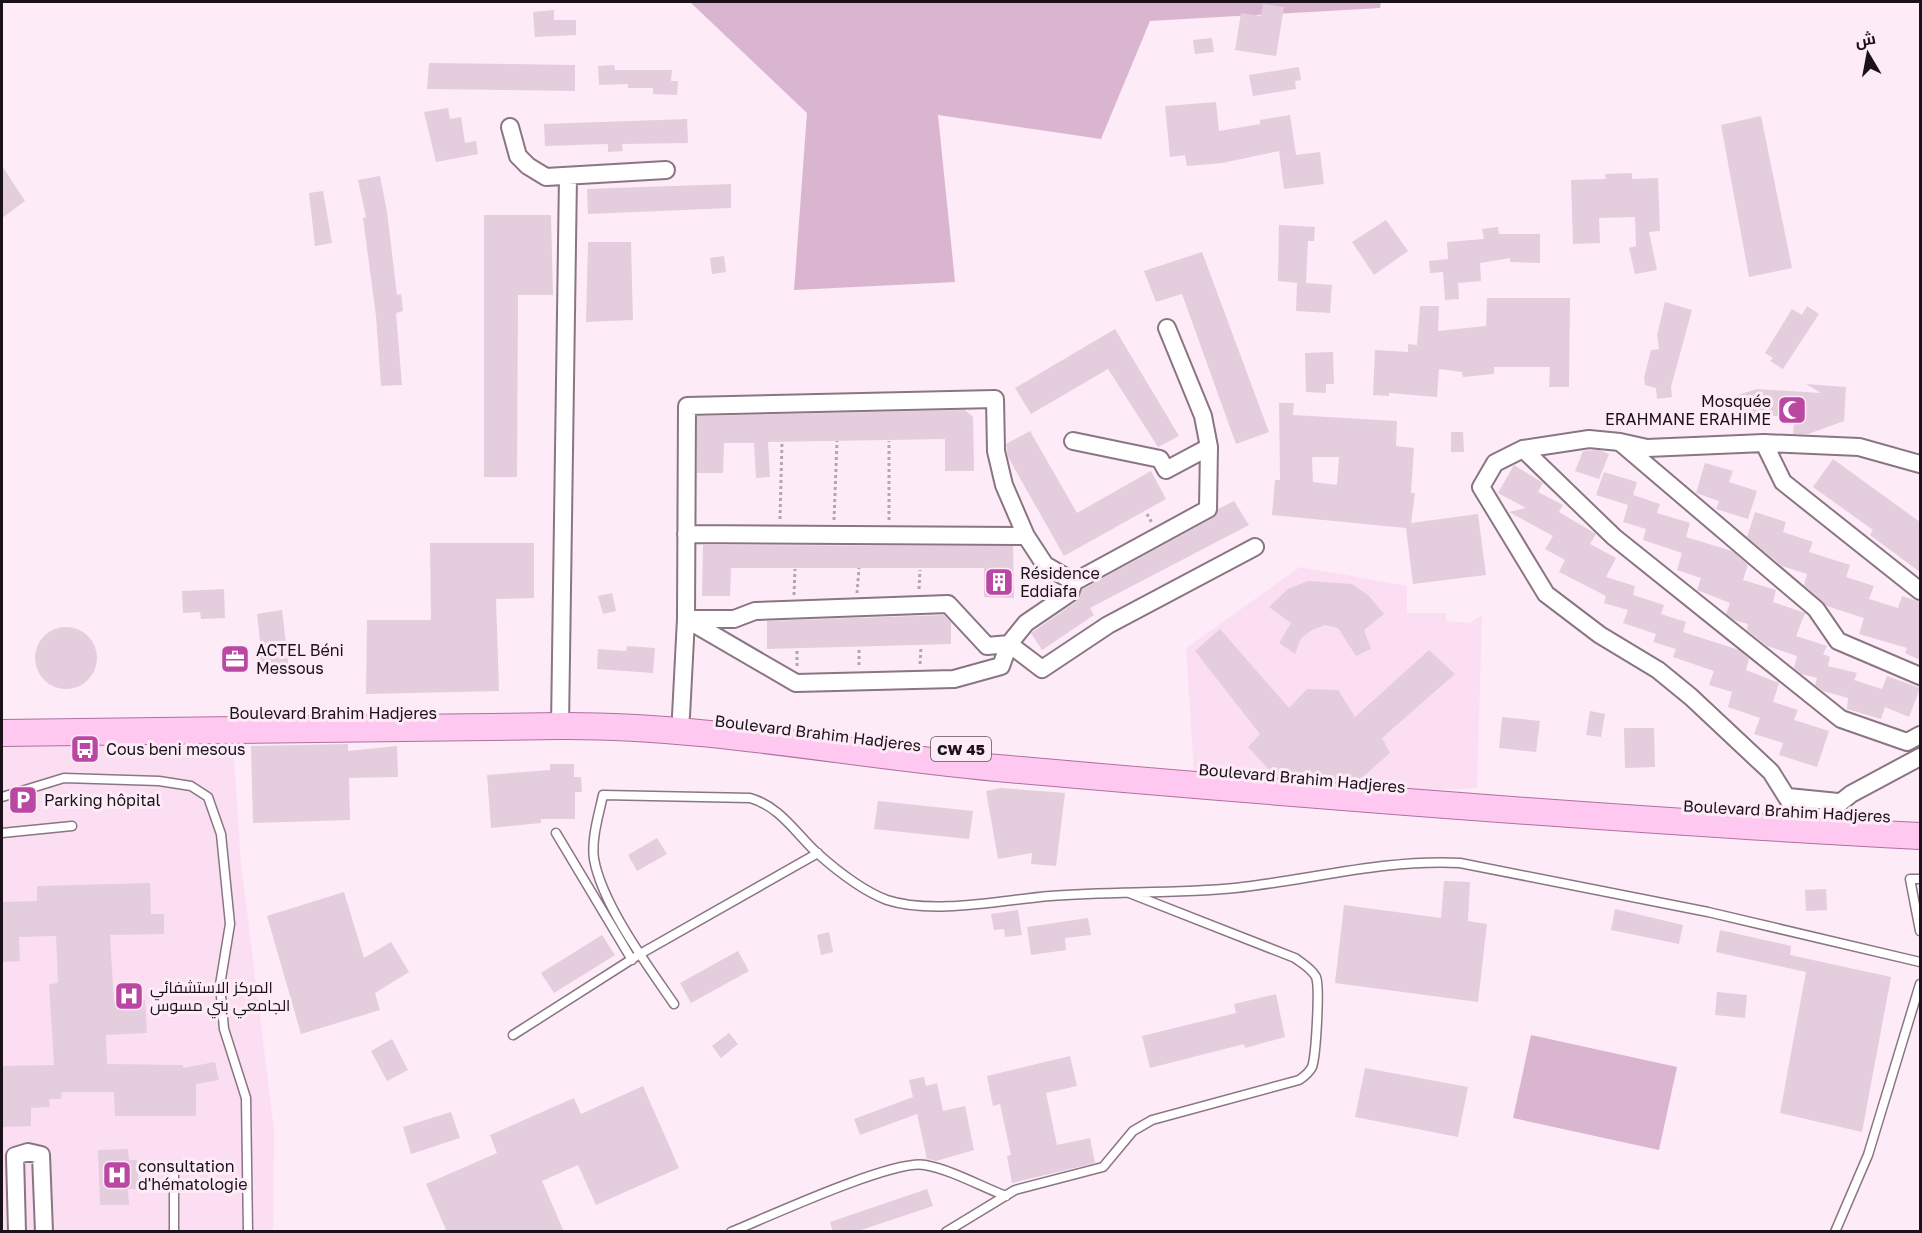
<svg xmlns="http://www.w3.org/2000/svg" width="1922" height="1233" viewBox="0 0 1922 1233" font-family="'Golos Text',Cairo,sans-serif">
  <rect width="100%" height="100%" fill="#fdebf8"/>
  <path fill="#fcdef3" d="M1300,567L1407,586V613H1446V621L1469,623L1482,615L1477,788L1419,791L1194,772L1186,648Z
    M50,741L233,746L241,863L274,1130L273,1231L2,1232V744Z"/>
  <path fill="#dab5cf" d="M690,2H1381L1380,8L1150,21L1101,139L938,115L955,282L794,290L807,113Z
    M1531,1035L1677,1067L1659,1150L1513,1118Z"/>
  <path fill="#e4cddd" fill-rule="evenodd" d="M1263,4L1284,7L1276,56L1235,50L1241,13L1261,16Z
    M554,10V20H576V35L535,37L533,12Z
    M1212,38L1214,52L1195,54L1193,40Z
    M429,63L575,65V91L427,89Z
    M614,65L615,70H672L671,81H678L677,95L653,94V88H628V84L599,85L598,66Z
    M1299,67L1301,80L1295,81L1296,89L1253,96L1249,75Z
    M1216,102L1219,131L1260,124V120L1290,115L1296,155L1320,152L1324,184L1284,189L1279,151L1222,163L1187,166L1185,155L1170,157L1165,106Z
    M448,108L450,119L461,117L465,143L476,141L478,154L436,162L424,112Z
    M1761,116L1792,268L1749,277L1721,125Z
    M687,119L688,143L622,144L623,151L608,152V144L545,146L544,124Z
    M2,166L25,201L2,218Z
    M1632,173V179L1658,178L1660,231L1649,232L1657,270L1635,274L1629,248L1636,246L1635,217L1599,218L1600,243L1573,244L1571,180L1606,179L1605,174Z
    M380,176L387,212L397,295L401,294L403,311L396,313L402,385L381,386L376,316L363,218L366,217L358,180Z
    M731,184V208L588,214L587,189Z
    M323,191L332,243L315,246L309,193Z
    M484,215H551L553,295H518L517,477H484Z
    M1386,220L1408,251L1374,275L1352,242Z
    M1279,225L1315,227L1314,241H1308L1306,283L1332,285L1330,313L1296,311L1297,283L1278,281Z
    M1498,227L1499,234H1540V263L1510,262V258L1480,263L1481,281L1458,283L1459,299L1445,300L1443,272L1430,273L1429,261L1448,259L1447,242L1484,239L1482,229Z
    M588,242H631L633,320L586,322Z
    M1202,252L1269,432L1236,444L1182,294L1156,302L1144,271Z
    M724,256L726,272L712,274L710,258Z
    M1487,298H1570L1569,387H1549L1550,367H1494V374L1463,377L1462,372L1439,369L1437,397L1389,393V396L1373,395L1375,350L1408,352V344L1417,345L1420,306H1439L1438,331L1486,326Z
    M1665,302L1692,310L1671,387L1672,397L1657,399L1656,388L1645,385L1644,378L1651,350L1659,349L1657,335Z
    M1807,306L1819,314L1783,369L1770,361L1773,358L1765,353L1792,309L1802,315Z
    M1115,329L1179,436L1158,447L1108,369L1031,414L1015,388Z
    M1333,352L1334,384H1326V393L1306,392L1305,353Z
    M1806,384L1846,387L1844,421L1808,434H1793L1795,417L1760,415L1743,419L1738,405V395L1757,389L1821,393Z
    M1279,403H1294L1293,415L1397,421L1396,446L1414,448L1411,493H1415L1411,523L1478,514L1486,575L1413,584L1406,528L1272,515L1275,480H1280ZM1312,457H1339L1337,485L1313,482Z
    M965,410L973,417L974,471H945V439L768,442L770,477L756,478L754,443H724L723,473H697V416Z
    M1030,431L1077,513L1151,471L1166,499L1064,556L1008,457L1006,444Z
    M1451,432H1463L1464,452H1451Z
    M1599,450L1609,454L1599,479L1575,471L1583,451Z
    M1833,459L1920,522V572L1870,535L1873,530L1813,487Z
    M1705,463L1733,471L1729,482L1757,491L1748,519L1716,509L1719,501L1696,493Z
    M1514,465L1543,483L1538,492L1563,505L1559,512L1596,534L1590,544L1616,558L1606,577L1635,586L1633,595L1664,605L1661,614L1686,622L1683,632L1739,650L1749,659L1746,670L1779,683L1773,702L1798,710L1794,720L1829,731L1817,767L1779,755L1783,743L1754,734L1760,718L1728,707L1732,692L1709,685L1714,671L1673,657L1676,649L1653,642L1656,634L1623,623L1628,610L1604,603L1606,596L1559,572L1565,560L1545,549L1553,536L1509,512L1526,508L1498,493Z
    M1604,472L1637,482L1633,495L1660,504L1657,513L1690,523L1686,537L1732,551L1748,565L1743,580L1776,590L1773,602L1805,613L1796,636L1827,646L1823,654L1830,657L1828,666L1857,673L1854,680L1882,689L1887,676L1920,688L1909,717L1885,707L1881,719L1847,709L1848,698L1823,691L1815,685L1817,678L1801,674L1794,668L1797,656L1767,646L1747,630L1748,624L1734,620L1726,614L1730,603L1697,590L1701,578L1677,570L1682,553L1643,540L1646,529L1623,522L1628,505L1596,495Z
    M1234,501L1249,525L1090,608L1094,615L1042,650L1031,633L1076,602L1083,589L1213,518L1218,509Z
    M1755,512L1786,522L1783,532L1813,542L1809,552L1850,565L1846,577L1874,586L1869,599L1898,608L1902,596L1920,602V660L1905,653L1907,648L1859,634L1864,618L1827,606L1804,585L1807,574L1782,566L1747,537Z
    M430,543H534V598L496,599L499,691L366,694L367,620H431Z
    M703,545L1013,546L1014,598L984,597V568H731L730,596H702Z
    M1308,581L1352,584L1369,596L1384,614L1364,630L1371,649L1356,656L1338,628L1325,625L1312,630L1301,638L1295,654L1279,643L1291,623L1269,607L1288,589Z
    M224,589L225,618L201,619L200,612L183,613L182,591Z
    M612,593L616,611L603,614L598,596Z
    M282,610L290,676L259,674L261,650L257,614Z
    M944,615L951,622V644L767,649V621Z
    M35 658a31 31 0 1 1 62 0a31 31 0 1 1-62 0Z
    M1220,629L1289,708L1307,689L1338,690L1355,717L1429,650L1455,674L1382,738L1390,753L1357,782L1274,775L1248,747L1260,734L1195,651Z
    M627,646L655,648L653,673L597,669L598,649L626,651Z
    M1590,711L1605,714L1601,737L1586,735Z
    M1502,717L1540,721L1536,752L1499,748Z
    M1624,728H1654L1655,767L1625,768Z
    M348,744V751L397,746L398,777L349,778L350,820L253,823L251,746Z
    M550,764H574V777H581L582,792H575V819H541V823L491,828L487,775L550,770Z
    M1001,788L1065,793L1056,866L1031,864L1032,853L998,859L986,791Z
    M878,801L973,811L969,839L874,829Z
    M657,838L667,854L637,871L628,855Z
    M1444,881L1470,882L1468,921L1487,924L1478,1002L1335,983L1344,905L1441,918Z
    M150,883L151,914H164V934L110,935L114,1002L145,1000L147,1033L106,1035L107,1064L183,1065V1068L215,1062L219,1080L196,1084V1116H115L114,1092H62L61,1099H49L50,1107L31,1108V1126L2,1127V1066L54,1065L49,984L58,983L56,936L19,937L20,961L2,962V902L37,901V886Z
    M1826,889L1827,910L1806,911L1805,890Z
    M344,892L364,958L391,942L409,972L375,993L380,1010L301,1034L267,916Z
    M1615,909L1683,925L1679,944L1611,930Z
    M1018,910L1022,935L1005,937L1004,929L994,930L991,914Z
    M1088,918L1091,935L1065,938L1066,950L1031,955L1027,927Z
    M1720,930L1791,946L1790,955L1891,977L1862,1132L1780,1113L1806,972L1716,952Z
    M829,932L833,952L821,955L817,935Z
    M602,935L615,955L554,993L541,973Z
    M738,951L749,971L691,1003L680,983Z
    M1717,992L1747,995L1745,1018L1715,1015Z
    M1276,994L1285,1037L1245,1048L1244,1044L1150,1068L1142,1036L1236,1013L1234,1004Z
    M729,1033L738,1044L721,1058L712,1046Z
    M392,1039L408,1070L387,1081L371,1051Z
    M1070,1056L1077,1086L1046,1093L1057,1145L1090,1138L1095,1163L1012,1183L1007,1156L1011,1155L1000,1104L993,1106L987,1076Z
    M1365,1068L1468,1087L1458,1137L1355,1117Z
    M924,1077L926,1086L937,1083L943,1111L965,1106L974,1150L936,1161L927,1159L917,1114L860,1135L854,1119L913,1097L909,1080Z
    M643,1086L679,1168L596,1205L578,1165L542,1181L564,1232H447L426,1184L497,1153L490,1135L574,1098L581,1114Z
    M451,1112L460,1138L411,1154L403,1127Z
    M128,1149L129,1160H137L139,1189H128L129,1205H100L98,1150Z
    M927,1189L933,1206L855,1232H833L830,1222Z"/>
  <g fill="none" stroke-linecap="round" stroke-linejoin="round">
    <g stroke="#8a7584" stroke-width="11">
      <path id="service" d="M2,797L64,778L159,781L191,786L208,797L221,834L230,924L220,985L224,1029L246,1098L248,1232
        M2,833L72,826
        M556,833L632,960
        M1920,879H1910L1920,931
        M674,1004C647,965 602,904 594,859C591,839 599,814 603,795L750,798C779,806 795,832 816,852C835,869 863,891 887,900C933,915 1002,900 1050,896C1111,891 1174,894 1235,888C1310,880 1384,859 1460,863L1708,912L1920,962
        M513,1035L640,954L818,853
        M174,1232V1173
        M731,1232C768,1217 893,1159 925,1165C952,1170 980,1186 1006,1196
        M946,1232L1015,1190L1103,1167L1133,1131L1152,1120L1299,1080C1305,1076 1309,1073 1312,1067C1316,1056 1320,987 1316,977C1311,968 1303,964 1295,958L1129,893
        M1835,1232L1868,1155L1920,984"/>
    </g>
    <g stroke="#8a7584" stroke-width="20">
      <path id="minor" d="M510,127L518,156L528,166L546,177L666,170
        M1073,441L1160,459L1166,470L1209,447
        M1764,443L1783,482L1920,591
        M1622,444L1816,609L1838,641L1920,676
        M1523,449L1614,537L1841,719L1907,742L1920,735
        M686,534L1026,536
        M686,619L796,683L954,679L1001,666L1009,644L1042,669L1108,625L1255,547
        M687,619H734L755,611L948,604L987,646L1009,644L1026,623L1070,593L1074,582
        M681,716L686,619L687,406L995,399L996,451L1004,485L1026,536L1045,565L1074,582L1208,509L1209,447L1203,416L1167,328
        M560,726L568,176
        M1788,797L1838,802
        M1796,812L1771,772L1691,697L1658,670L1600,635L1546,594L1481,487L1495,463L1523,449L1589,439L1620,442L1647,448L1764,443L1859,447L1920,464
        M1826,814L1851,794L1920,757
        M17,1232L15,1156L28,1152L41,1155L44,1232"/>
    </g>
    <g stroke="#ae709e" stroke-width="28">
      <path id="primary" d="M2,733L560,726C707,725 851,755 997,768C1304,795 1612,820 1920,836"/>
    </g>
    <path stroke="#b4a6b0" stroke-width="3" stroke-dasharray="3 3" stroke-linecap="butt" d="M1147,514L1152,523
      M780,519L782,442
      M834,520L837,441
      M889,520V441
      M919,589L920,570
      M857,593L859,568
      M794,595L795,569
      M920,664L921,648
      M859,665V649
      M797,666V650"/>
    <use href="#service" stroke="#fff" stroke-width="8"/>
    <use href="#minor" stroke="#fff" stroke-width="16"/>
    <use href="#primary" stroke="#fec8f0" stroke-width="26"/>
  </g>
  <defs>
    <g id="mosque-square" transform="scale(1.5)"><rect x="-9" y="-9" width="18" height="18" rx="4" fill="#ba48a2" stroke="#fdebf8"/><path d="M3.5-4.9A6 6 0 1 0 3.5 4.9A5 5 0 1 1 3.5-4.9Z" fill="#fff"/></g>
    <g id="building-square" transform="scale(1.5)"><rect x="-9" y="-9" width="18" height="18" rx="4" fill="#ba48a2" stroke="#fdebf8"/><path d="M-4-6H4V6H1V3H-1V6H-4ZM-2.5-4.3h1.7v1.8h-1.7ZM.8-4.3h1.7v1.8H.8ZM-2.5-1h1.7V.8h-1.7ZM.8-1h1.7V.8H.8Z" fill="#fff"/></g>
    <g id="office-square" transform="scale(1.5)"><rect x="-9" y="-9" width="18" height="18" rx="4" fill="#ba48a2" stroke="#fdebf8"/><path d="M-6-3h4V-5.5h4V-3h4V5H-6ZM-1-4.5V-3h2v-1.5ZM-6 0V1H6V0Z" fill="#fff"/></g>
    <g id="bus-square" transform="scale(1.5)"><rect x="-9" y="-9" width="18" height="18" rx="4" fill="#ba48a2" stroke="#fdebf8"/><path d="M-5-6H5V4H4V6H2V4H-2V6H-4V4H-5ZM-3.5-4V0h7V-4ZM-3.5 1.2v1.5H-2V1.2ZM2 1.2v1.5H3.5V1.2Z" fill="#fff"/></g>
    <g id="parking-square" transform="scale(1.5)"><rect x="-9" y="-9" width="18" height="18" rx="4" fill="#ba48a2" stroke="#fdebf8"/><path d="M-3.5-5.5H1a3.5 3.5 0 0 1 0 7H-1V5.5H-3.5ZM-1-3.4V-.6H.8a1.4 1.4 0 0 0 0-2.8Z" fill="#fff"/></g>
    <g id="hospital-square" transform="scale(1.5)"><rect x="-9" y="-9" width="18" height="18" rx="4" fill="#ba48a2" stroke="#fdebf8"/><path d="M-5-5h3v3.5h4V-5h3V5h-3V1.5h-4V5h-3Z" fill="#fff"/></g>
  </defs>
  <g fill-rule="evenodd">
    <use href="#mosque-square" x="1792" y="410"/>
    <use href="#building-square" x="999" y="582"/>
    <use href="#office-square" x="235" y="659"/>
    <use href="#bus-square" x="85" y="749"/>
    <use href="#parking-square" x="23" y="800"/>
    <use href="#hospital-square" x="129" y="996"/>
    <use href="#hospital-square" x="117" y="1175"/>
  </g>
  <g text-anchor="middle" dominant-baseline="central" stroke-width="6" stroke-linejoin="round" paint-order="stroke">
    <rect fill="#fdebf8" stroke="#5e535b" stroke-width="1.5" x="931" y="737" width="60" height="24" rx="4.5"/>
    <g font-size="15" font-weight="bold" fill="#1a1218">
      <text x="961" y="749">CW 45</text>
    </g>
    <g font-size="16" fill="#1a1218" stroke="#fdebf8" text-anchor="start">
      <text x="1771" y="401" text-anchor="end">Mosquée<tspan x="1771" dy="18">ERAHMANE ERAHIME</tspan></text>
      <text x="1020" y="573">Résidence<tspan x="1020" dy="18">Eddiafa</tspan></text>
      <text x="256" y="650">ACTEL Béni<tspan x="256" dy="18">Messous</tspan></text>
      <text x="106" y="749">Cous beni mesous</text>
      <text x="44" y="800">Parking hôpital</text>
      <text x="150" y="987">المركز الاستشفائي<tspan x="150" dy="18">الجامعي بني مسوس</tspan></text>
      <text x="138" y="1166">consultation<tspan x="138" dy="18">d'hématologie</tspan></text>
    </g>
    <g font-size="16" fill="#1a1218" stroke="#fdebf8">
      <text x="333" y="713">Boulevard Brahim Hadjeres</text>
      <text transform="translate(818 733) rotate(7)">Boulevard Brahim Hadjeres</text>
      <text transform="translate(1302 778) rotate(5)">Boulevard Brahim Hadjeres</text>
      <text transform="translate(1787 811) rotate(3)">Boulevard Brahim Hadjeres</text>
    </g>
  </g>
  <rect width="1922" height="1233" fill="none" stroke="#1a1218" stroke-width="6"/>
  <g transform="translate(1868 54) rotate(350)" stroke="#fdebf8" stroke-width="4.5" paint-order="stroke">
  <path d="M0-4.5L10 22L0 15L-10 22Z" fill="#1a1218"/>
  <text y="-9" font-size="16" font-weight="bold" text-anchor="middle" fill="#1a1218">ش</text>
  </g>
</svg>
